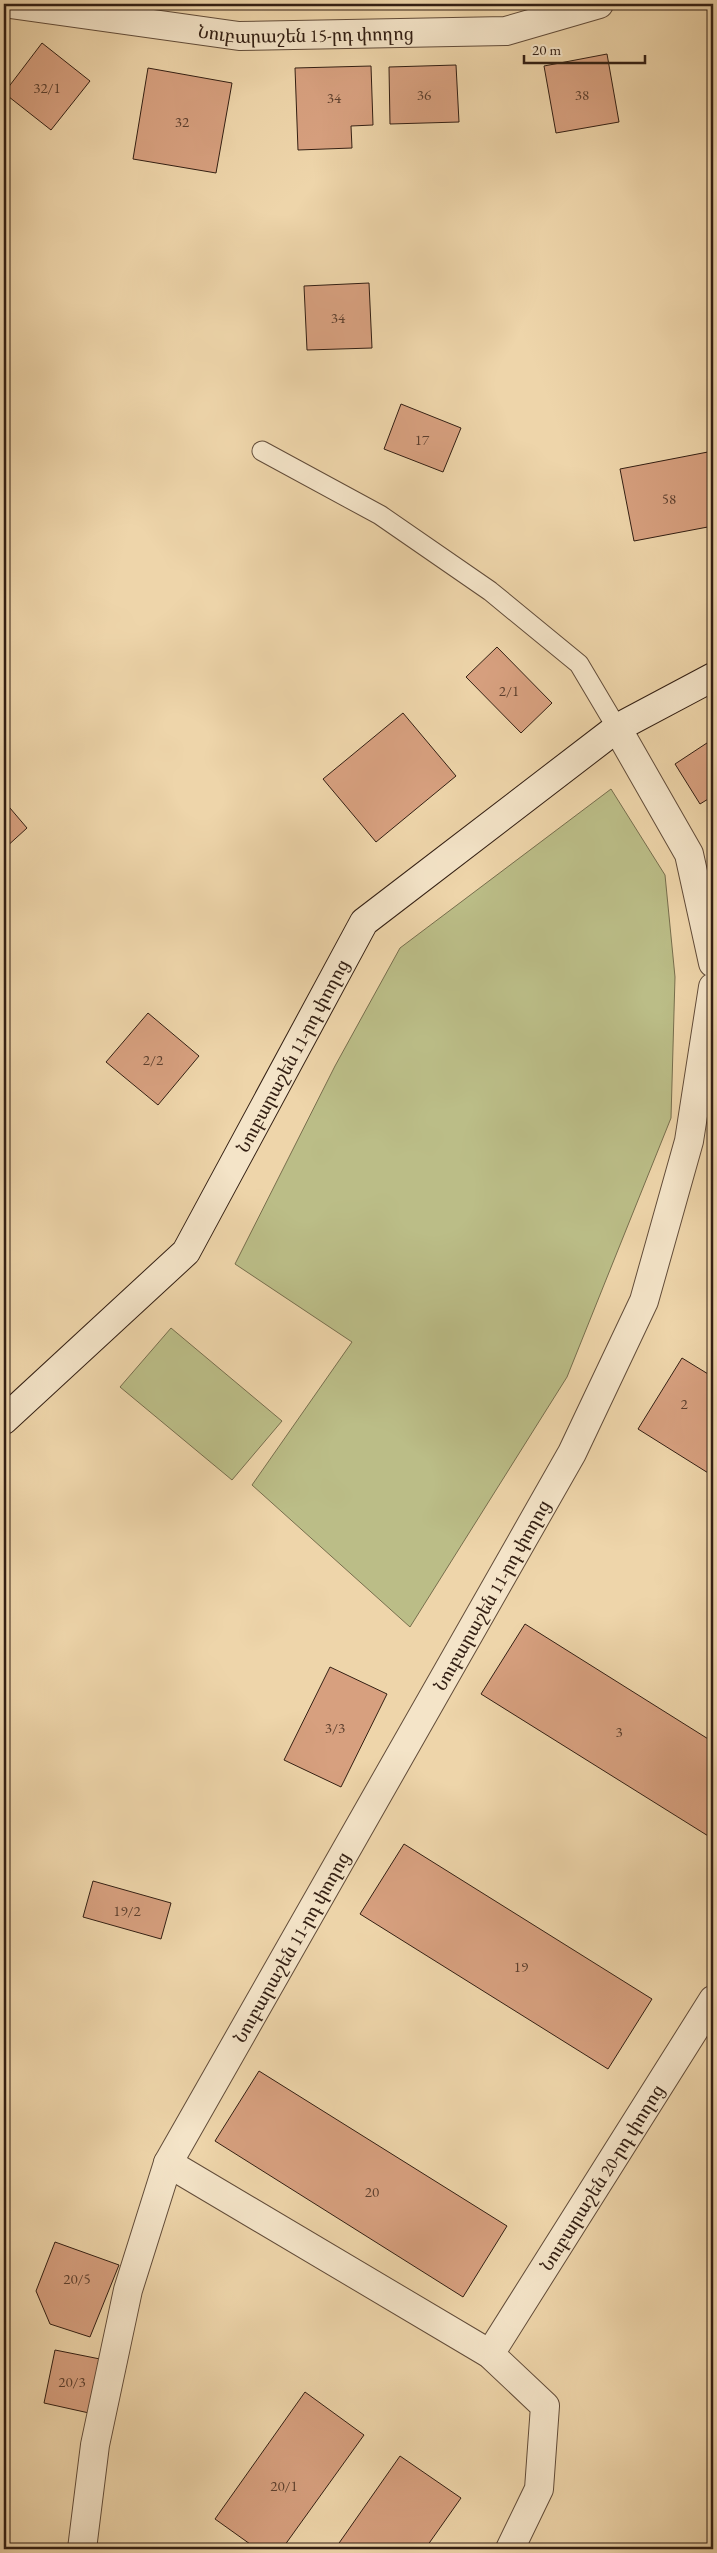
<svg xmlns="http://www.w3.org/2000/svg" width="717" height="2553" viewBox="0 0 717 2553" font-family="'EB Garamond','Noto Serif Armenian',serif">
  <rect width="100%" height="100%" fill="#eed5aa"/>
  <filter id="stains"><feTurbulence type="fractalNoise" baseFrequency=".004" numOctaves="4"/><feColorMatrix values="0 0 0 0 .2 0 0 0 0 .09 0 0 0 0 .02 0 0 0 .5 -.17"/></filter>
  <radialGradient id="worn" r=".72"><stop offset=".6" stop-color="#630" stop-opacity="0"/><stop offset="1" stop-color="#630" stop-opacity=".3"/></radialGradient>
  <path fill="#bbbd87" stroke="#776e4d" d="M611,789L665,875L675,977L671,1118L567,1377L410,1627L252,1485L352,1342L235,1264L335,1066L400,948Z
    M171,1328L282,1421L232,1480L120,1387Z"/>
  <path fill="#d7a07f" stroke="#331f13" d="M42,43L90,81L51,130L4,93Z
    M607,54L619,122L556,133L544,66Z
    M456,65L459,122L390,124L389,67Z
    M371,66L373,125L351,126L352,148L298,150L295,68Z
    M148,68L232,83L216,173L133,159Z
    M369,283L372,348L307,350L304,286Z
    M401,404L461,428L443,472L384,449Z
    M713,451V526L634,541L620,469Z
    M497,647L552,703L521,733L466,677Z
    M403,713L456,776L376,842L323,779Z
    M713,739V796L700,804L675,764Z
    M4,801L27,828L4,849Z
    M148,1013L199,1056L158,1105L106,1062Z
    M682,1358L713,1377V1476L638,1429Z
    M525,1624L713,1742V1839L481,1694Z
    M330,1667L387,1694L341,1787L284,1760Z
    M404,1844L652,1999L608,2069L360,1914Z
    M93,1881L171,1903L161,1939L83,1917Z
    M259,2071L507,2226L463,2297L215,2141Z
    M55,2242L119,2265L90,2337L50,2324L36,2291Z
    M55,2350L100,2359L89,2413L44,2403Z
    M305,2392L364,2435L282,2549H257L215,2519Z
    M400,2456L461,2498L425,2549H342L337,2546Z"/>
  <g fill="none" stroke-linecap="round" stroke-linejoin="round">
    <g stroke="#624c39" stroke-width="21">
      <path id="lane" d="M262,451L380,515L490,591L579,664L617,728"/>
    </g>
    <g stroke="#624c39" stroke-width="30">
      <g id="street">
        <path id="s1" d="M10,4L239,36L506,31L599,4"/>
        <path d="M617,728L689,854L713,963"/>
        <path d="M168,2163L490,2354L545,2406L539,2489L510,2549"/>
        <path id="s2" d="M490,2354L713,2000"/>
        <path id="s3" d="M82,2549L95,2445L128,2290L168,2163L572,1453L644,1301L689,1141L713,987"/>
      </g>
    </g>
    <g stroke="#331f13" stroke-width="30">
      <g id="secondary">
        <path id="s4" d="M4,1420L186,1252L364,922L617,728L713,677"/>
      </g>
    </g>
    <use href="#lane" stroke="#f4e4c8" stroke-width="19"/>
    <use href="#street" stroke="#f4e4c8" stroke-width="28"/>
    <use href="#secondary" stroke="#f4e4c8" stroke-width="28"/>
  </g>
  <g text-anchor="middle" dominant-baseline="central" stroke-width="4" stroke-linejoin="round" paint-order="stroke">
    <g font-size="15" fill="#5c3f2e">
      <text x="47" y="87">32/1</text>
      <text x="424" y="94">36</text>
      <text x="582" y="94">38</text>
      <text x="334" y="97">34</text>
      <text x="182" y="121">32</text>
      <text x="338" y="317">34</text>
      <text x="422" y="439">17</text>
      <text x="669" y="498">58</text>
      <text x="509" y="690">2/1</text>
      <text x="153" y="1059">2/2</text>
      <text x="684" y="1403">2</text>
      <text x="335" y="1727">3/3</text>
      <text x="619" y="1731">3</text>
      <text x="127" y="1910">19/2</text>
      <text x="521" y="1966">19</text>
      <text x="372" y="2191">20</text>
      <text x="77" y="2278">20/5</text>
      <text x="72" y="2381">20/3</text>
      <text x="284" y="2485">20/1</text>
    </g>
    <g font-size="18" fill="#331f13" stroke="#f4e4c8">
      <text stroke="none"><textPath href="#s1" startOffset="298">Նուբարաշեն 15-րդ փողոց</textPath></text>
      <text stroke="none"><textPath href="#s4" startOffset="471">Նուբարաշեն 11-րդ փողոց</textPath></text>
      <text stroke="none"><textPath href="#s3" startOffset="1050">Նուբարաշեն 11-րդ փողոց</textPath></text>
      <text stroke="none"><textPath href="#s3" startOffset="645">Նուբարաշեն 11-րդ փողոց</textPath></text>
      <text stroke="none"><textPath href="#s2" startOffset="209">Նուբարաշեն 20-րդ փողոց</textPath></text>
    </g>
  </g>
  <rect width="717" height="2553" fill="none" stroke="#eed5aa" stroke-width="20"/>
  <rect x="5" y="5" width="707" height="2543" fill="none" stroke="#331f13" stroke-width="2.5"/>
  <rect x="10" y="10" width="697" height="2533" fill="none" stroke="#331f13"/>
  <path d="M524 55v8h121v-8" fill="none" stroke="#331f13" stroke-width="2.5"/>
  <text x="532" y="55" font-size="15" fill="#331f13" stroke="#f4e4c8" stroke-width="4" paint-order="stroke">20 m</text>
  <rect width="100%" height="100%" filter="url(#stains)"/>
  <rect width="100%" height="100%" fill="url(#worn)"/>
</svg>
